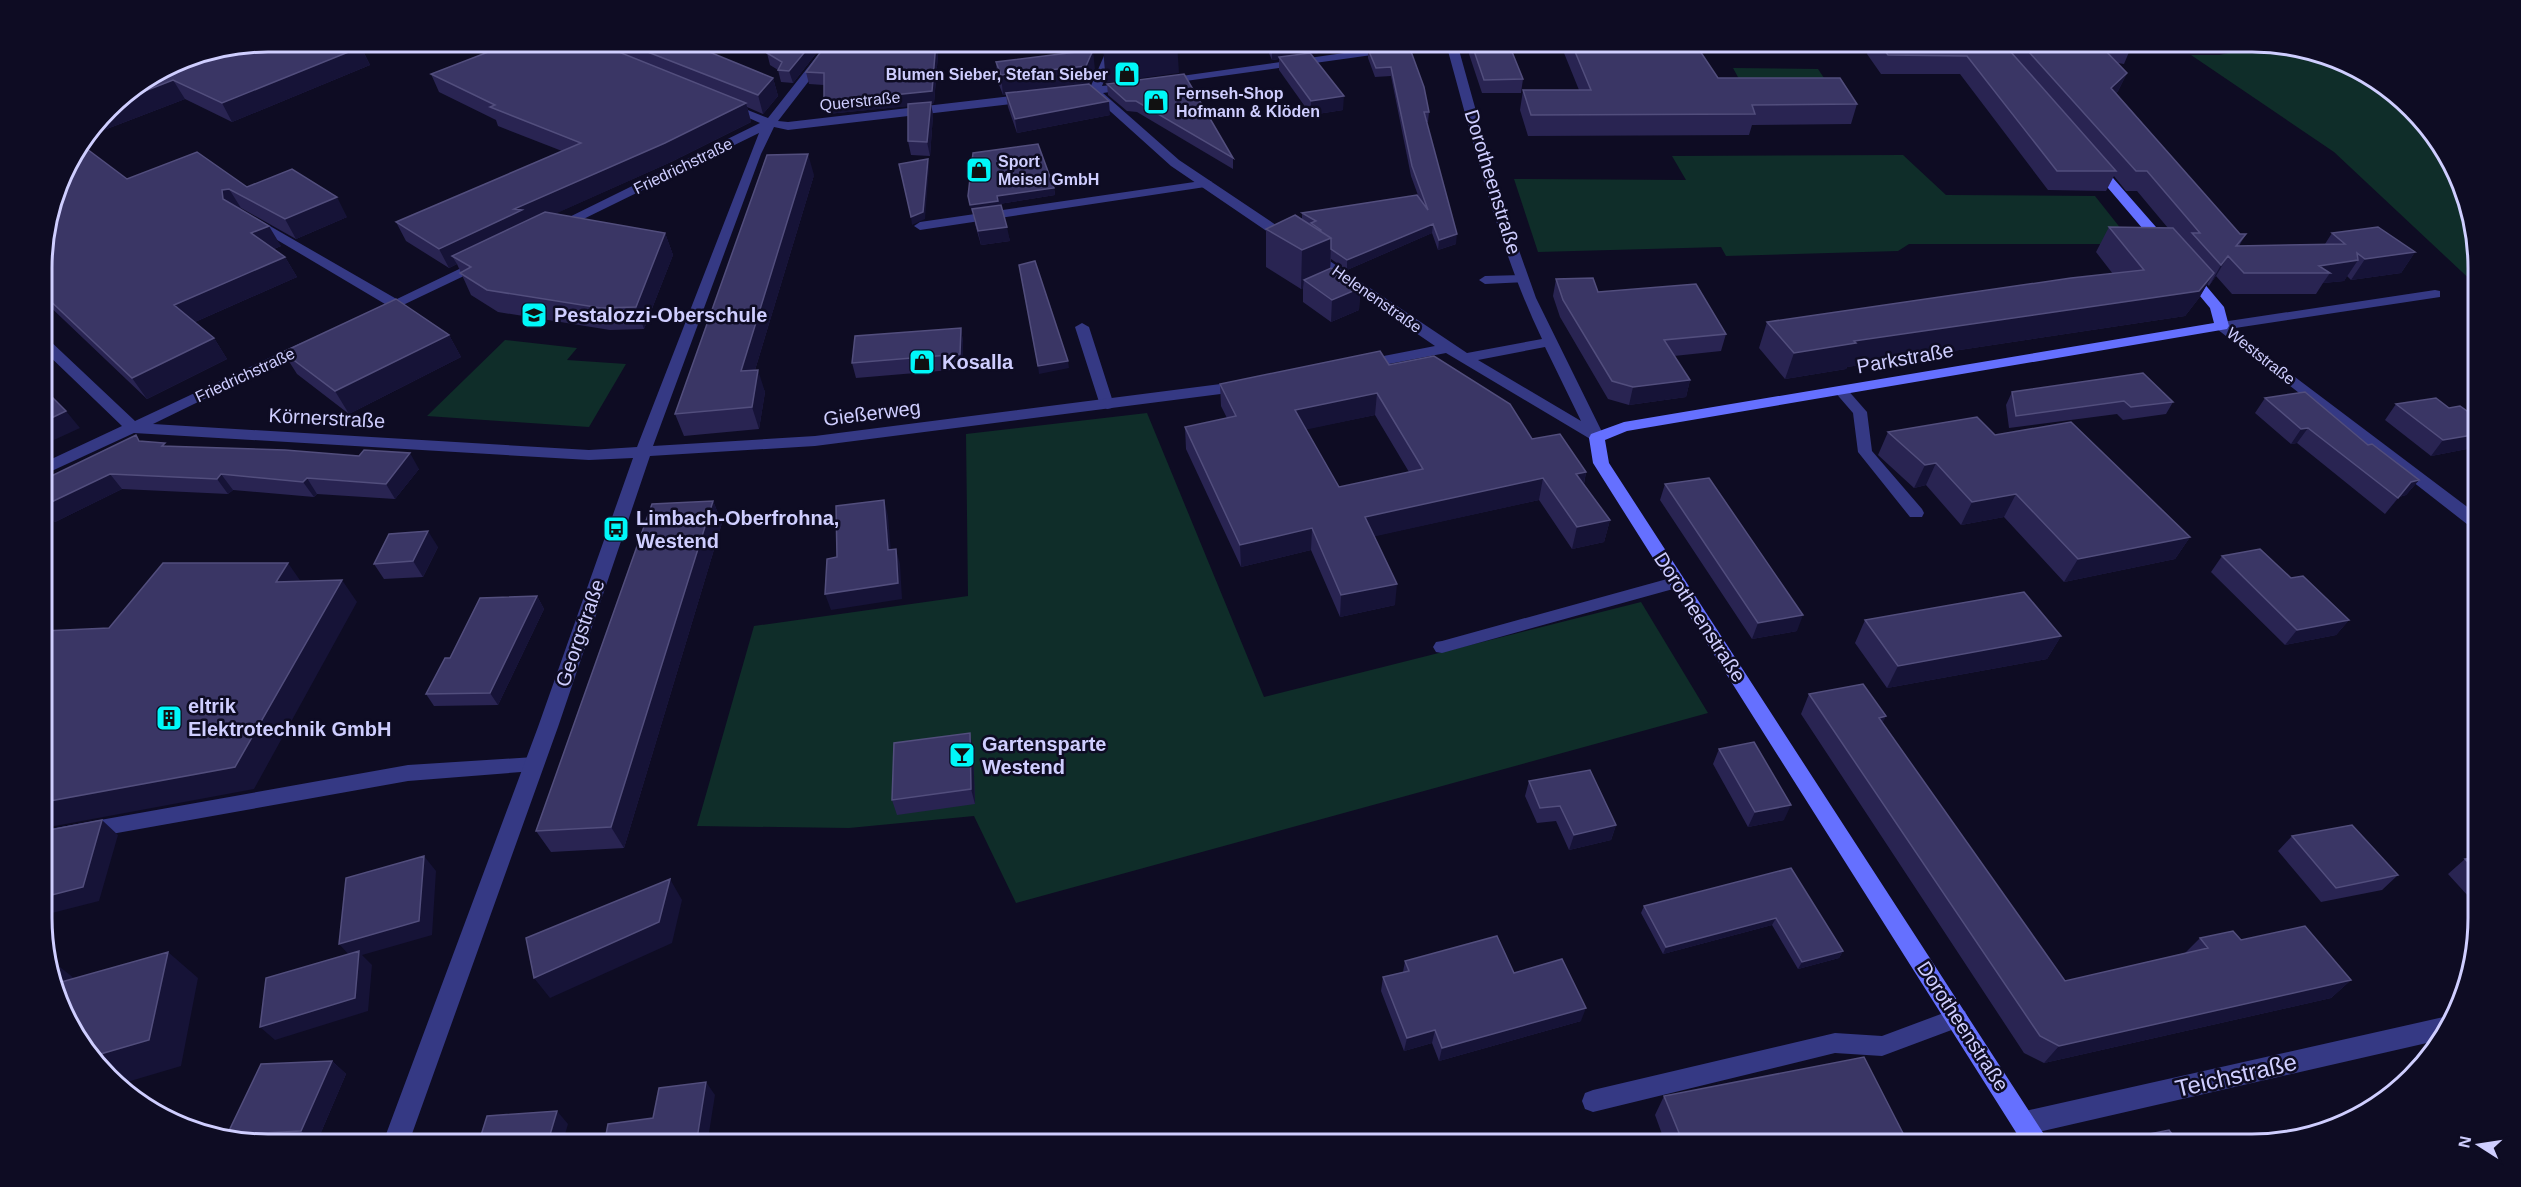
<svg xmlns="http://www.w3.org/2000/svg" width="2521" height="1187" viewBox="0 0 2521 1187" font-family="Helvetica,sans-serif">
  <rect width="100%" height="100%" fill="#0e0c23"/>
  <path fill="#0f2d29" d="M2268,45C2291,50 2318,51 2340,60C2410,87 2469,166 2477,240C2479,255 2477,271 2477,286L2334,152L2191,55H2219Z
    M1733,68L1818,69L1832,90H1745Z
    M1903,155L1946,195L2095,196L2133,244H1909L1898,251L1726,256L1721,247L1538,252L1514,179L1686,180L1672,156Z
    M505,340L577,348L567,360L626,364L589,427L427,416Z
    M1147,413L1264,697L1641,602L1708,713L1016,903L974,816L849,828L697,826L754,626L968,596L966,434Z"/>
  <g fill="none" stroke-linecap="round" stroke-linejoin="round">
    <path fill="#353984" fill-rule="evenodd" d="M1208,180L1212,182V186L920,230L914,226L920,222Z
      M256,218L400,301L402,304L395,308L390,307L252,225V219Z
      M1522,275L1527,276V282L1485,284L1479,280L1485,276Z
      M2435,290L2440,291V297L2222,330L2215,326L2222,322Z
      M1082,323L1089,327L1114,405L1112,408L1107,409L1100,405L1075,327Z
      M1841,387L1846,388L1867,412L1872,451L1922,509L1924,513L1922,517H1910L1858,452L1853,413L1834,391Z
      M1678,576L1686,582L1684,586L1442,653L1436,652L1433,647L1436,642L1442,641Z
      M534,757L541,759L543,764L541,769L534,771L408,781L44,846V830L408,765Z
      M1957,1008L1965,1011L1968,1018L1965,1025L1882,1056L1835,1053L1593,1112L1585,1109L1582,1101L1585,1093L1593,1090L1835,1033L1882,1036Z"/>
    <path fill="#353984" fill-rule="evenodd" d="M828,42H839L778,121L788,122L1029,94L1035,98L1029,102L788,130L774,127L761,154L653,446L815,436L1244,381L1252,386L1244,391L815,446L650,456L558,727L408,1145H382L538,727L633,458L589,460L134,433L43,475V463L122,426L43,350V338L48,339L135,421L301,343L306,342L313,346L153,424L589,450L637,447L759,133L561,230H551L549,227L760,123L720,105L730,103L768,118Z
      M1110,42H1120L1102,86L1130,83L1136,86L1130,89L1103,93L1179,160L1467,353L1542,339C1498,247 1475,148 1448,51L1372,55L1164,84L1160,83V79L1372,49L1453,44L1893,45L1899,48L1893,51L1459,50L1500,197L1536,298L1605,438L1597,443L1446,353L1363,369L1358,367L1355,364L1358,361L1435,346L1171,166L1091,94L1070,95V91L1090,88ZM1545,347L1581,421L1478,360Z
      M2240,42L2208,49L2106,51L2100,48L2106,45Z
      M482,258L487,259V265L382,315H372L370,312Z
      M2222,322L2478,515V530L2472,528L2217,329L2215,326Z
      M2448,1016L2454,1018L2440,1040L2025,1135L2016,1132L2013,1123L2016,1114L2025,1111Z"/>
    <path fill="#6570ff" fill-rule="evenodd" d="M2095,161L2099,162L2170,243V249H2160L2091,168V162Z
      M2187,268L2192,269L2224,307L2229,326L2227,329L1627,431L1605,440L1609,463L2051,1145H2024L1593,463L1589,438L1591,434L1624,422L2214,323L2210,308L2180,272Z"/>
  </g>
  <path fill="#292452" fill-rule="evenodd" d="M497,42H685L773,78L778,96L763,114L747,107L751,122L671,162L554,214L665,233L673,255L644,329L610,330L498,312L471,295L457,264L449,268L406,241L396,222L562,151L498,126L496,120L439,92L431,74L500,47Z
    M776,42H825L793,83L781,82L778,70L770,65L767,53Z
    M828,42H939L934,103L931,104L933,115L930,156L911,155L908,141V106L827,114L824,102V85L809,84L806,72Z
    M1264,42H1404V45L1364,46L1312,54L1343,110L1311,115L1279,70V59L1272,60Z
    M1470,42H1508L1523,79L1521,93H1482L1469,54Z
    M1560,42H1613L1618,52L1718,78L1857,104L1851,124L1752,125L1749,135L1528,136L1520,110L1523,90H1579L1564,53L1566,42Z
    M1859,42H2129L2132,45L2124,64L2118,63L2127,73L2118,91L2116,93L2240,234H2246L2239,246L2325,244L2332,233L2415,252L2401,273L2351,280L2347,276L2344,281L2323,283L2316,294H2232L2216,276L2209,286L2207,284L2199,298L2185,316L1847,367L1846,369L1785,379L1759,348L1767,322L2113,274L2096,252L2109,227L2168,228L2137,191H2126L2114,176L2106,191L2048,190L1960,74H1881L1867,54L1871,43H1860ZM2011,43L2008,49L2004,44Z
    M1409,46L1429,112L1428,122H1426L1456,244L1438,250L1432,233L1347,270L1331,259L1330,268L1360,288L1359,310L1331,322L1303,302V288L1301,289L1266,267V229L1302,219V213L1419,198L1411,176L1391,76L1375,77L1368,58V49Z
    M361,47L370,65L232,122L185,99L91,135L182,59Z
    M996,62L1095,70L1089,84L1110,115L1017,133L1008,107L1006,95H1003L998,82Z
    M1107,84L1233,158V169L1137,112L1127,111L1108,95Z
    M814,175L755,370L765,392L759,429L684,436L675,414Z
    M127,179L247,187L347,217L296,239L241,208L239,209L281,246L274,249L285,257L297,277L195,322L214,338L227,359L147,399L43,300V254Z
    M1054,188L1055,195L999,204L1010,241L981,245L975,224L973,212H972L968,196Z
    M1556,279L1726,334L1721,351L1674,356L1690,380L1686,397L1629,405L1608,399L1560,317L1553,296Z
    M961,328L963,343V369L856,378L852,363Z
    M449,335L461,357L349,414L297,374L283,352Z
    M1389,365L1532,439L1586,472L1584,484L1610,520L1604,542L1572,549L1539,500L1374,536L1395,605L1340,617L1311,550L1241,567L1186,449L1185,427L1227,418L1221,406L1220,384ZM1375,415L1409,472L1339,487L1306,429Z
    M2012,392L2173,402L2166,414L2123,420L2117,414L2009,428L2006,405Z
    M2265,398L2368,445L2419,480L2406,495L2399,497L2385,514L2297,443L2291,444L2255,413Z
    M2396,404L2449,408L2478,419V442L2472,448L2431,456L2385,420Z
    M1888,432L1995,435L2190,537L2175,559L2064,582L2004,517L1961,525L1926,485L1914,488L1878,455Z
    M140,441L167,446L419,469L395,499L317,494L314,497L233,490L228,494L122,489L55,522L43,508V480Z
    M1665,484L1797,631L1752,639L1660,500Z
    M713,501L722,523L624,848L551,852L536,831Z
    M438,547L423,577L384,579L374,564Z
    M2222,556L2291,578L2349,620L2336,635L2285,645L2211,572Z
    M2478,576V595L2468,587Z
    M537,596L544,609L498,705L434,706L426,694L450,658Z
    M1865,620L2061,636L2047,659L1887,688L1855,643Z
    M1809,694L1886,716L1882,722L2065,981L2185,953L2200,938L2241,940L2351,980L2331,998L2044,1063L2024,1053L1801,714Z
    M973,748L975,804L897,815L892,800Z
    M1719,749L1784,820L1748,827L1713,764Z
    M1529,781L1616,825L1611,840L1569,850L1556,821L1537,823L1525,796Z
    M2292,836L2398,875L2382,890L2321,902L2278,851Z
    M2479,857V908L2448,874L2465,859Z
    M1791,868L1843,951L1839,958L1798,969L1772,925L1663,954L1641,913L1644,906Z
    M1405,961L1514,973L1581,1021L1439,1061L1432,1043L1404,1051L1381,991L1383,977L1403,972Z
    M332,1061L346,1074L316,1144L269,1145L230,1137L227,1135Z
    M1664,1096L1909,1145H1666L1655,1115Z"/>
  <path fill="#161337" d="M813,42H825L793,83L789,71Z
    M936,42H939L934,103L931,104L933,115L930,156L927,142L931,104L827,114L824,102Z
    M1146,42H1177L1179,73L1106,83L1103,48Z
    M1282,42H1364V46L1281,59L1279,57V59L1272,60V44Z
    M361,47L370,65L232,122L222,103Z
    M1093,50L1095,70L1087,86L1003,95L1001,75Z
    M2127,73L2118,91L2102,107L2111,88Z
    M773,78L778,96L763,114L758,95Z
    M173,80L185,99L91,135L117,101Z
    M1344,96L1343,110L1311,115V101Z
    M1109,101L1110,115L1017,133L1015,119Z
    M746,103L751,122L671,162L528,226L452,256L457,264L449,268L439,249L514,209Z
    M808,154L814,175L748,393L741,371Z
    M928,159L929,167L925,219L912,225L911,217Z
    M1054,188L1055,195L999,204L1000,208L972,212L970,205L997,196Z
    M229,189L241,208L234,210L223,199L222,190Z
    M337,197L347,217L296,239L285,219Z
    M1433,224L1432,233L1347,270V260Z
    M269,226L281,246L263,253L251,233Z
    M1007,227L1010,241L981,245L978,231Z
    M665,233L673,255L644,329L636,307Z
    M1457,234L1456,244L1438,250L1439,240Z
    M1331,238L1330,277L1304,280L1303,288L1301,289L1302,250Z
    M2415,252L2401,273L2351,280L2365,259Z
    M2228,256L2216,276L2209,286L2221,265Z
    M285,257L297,277L188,325L174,305Z
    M2358,260L2344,281L2323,283L2330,273L2319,266Z
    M2214,273L2199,298L2185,316L1847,367L1846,369L1785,379L1794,353Z
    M1360,288L1359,310L1331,322L1332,300Z
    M961,328L963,343V369L960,354Z
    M449,335L461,357L349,414L335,391Z
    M214,338L227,359L147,399L132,378Z
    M1068,361L1069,368L1039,374L1038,366Z
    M758,370L765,392L759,429L752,407Z
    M1690,380L1686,397L1629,405L1633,387Z
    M1377,393L1375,415L1295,432V410Z
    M66,411L80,428L43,445V422Z
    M2308,428L2297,443L2291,444L2301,429Z
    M2478,430V442L2472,448L2431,456L2443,440Z
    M410,453L419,469L395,499L386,484Z
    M1936,463L1926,485L1914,488L1925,465Z
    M1586,472L1582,493L1576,474Z
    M110,474L122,489L55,522L43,508V506Z
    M221,474L233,490L228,494L217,479Z
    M307,478L317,494L314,497L303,482Z
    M1543,478L1539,500L1363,539L1365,517Z
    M2419,480L2406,495L2399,497L2385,514L2411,482Z
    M2016,494L2004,517L1961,525L1972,502Z
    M884,500L888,516L892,565L888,550Z
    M713,501L722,523L624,848L611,827Z
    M1610,520L1604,542L1572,549L1577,527Z
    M1312,528L1311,550L1241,567L1240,545Z
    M428,531L438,547L423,577L413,561Z
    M2190,537L2175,559L2064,582L2078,559Z
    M896,549L900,564L902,599L831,610L825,594Z
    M288,563L304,586L276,582Z
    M342,580L357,602L254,789L44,828V802Z
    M1397,584L1395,605L1340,617L1341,595Z
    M537,596L544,609L498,705L490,693Z
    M1803,615L1797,631L1752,639L1758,623Z
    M2349,620L2336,635L2285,645L2297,630Z
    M2061,636L2047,659L1887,688L1898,666Z
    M1886,716L1876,736L1879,718Z
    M970,733L973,748L975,804L971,789Z
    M1791,805L1784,820L1748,827L1755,812Z
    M102,820L118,835L99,901L44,915V897Z
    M1616,825L1611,840L1569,850L1574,835Z
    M424,856L436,871L432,935L362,955L372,965L368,1011L275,1040L260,1027L352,958L339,944Z
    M670,879L682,900L672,943L550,998L534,978Z
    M1776,918L1772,925L1663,954L1666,947Z
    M1843,951L1839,958L1798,969L1802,962Z
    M168,952L198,978L181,1066L117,1085L90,1057Z
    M51,960L84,986L57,997L49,966Z
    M2351,980L2331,998L2044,1063L2059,1046Z
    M1586,1008L1581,1021L1439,1061L1442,1048Z
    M1435,1030L1432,1043L1404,1051L1407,1038Z
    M332,1061L346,1074L316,1144L301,1131Z
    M706,1082L715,1095L707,1145H696Z
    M557,1111L568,1124L562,1145H547Z"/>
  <path fill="#3a3665" stroke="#524e7d" stroke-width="1.5" fill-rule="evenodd" d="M269,42H349L361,47L222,103L173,80L117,102L119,99L182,59Z
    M506,42H594L746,103L665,143L514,209L522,210L439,249L396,222L581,143L490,107L495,105L431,74L509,44Z
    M622,42H685L773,78L758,95Z
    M776,42H813L789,71L778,70L782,62L767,53Z
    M828,42H936L932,91L824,102V73L806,72Z
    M1105,42H1146L1103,48Z
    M1471,42H1508L1523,79L1484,80Z
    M1571,42H1613L1618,52L1700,51L1718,78H1840L1857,104L1752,105L1755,114L1531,115L1523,90H1591Z
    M1878,42H2002L2116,171H2057L1967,56L1888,55Z
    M2020,42H2129L2132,45L2099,44L2127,73L2111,88L2240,234H2246L2236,246L2345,244L2332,233L2378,227L2415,252L2365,259L2357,253L2358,260L2319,266L2330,273H2244L2228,256L2221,265L2192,233H2200L2147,171H2136Z
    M1409,46L1424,87L1429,112H1424L1457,234L1439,240L1433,224L1347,260L1331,249V238L1320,231L1321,230L1311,223L1316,221L1302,213L1417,195L1428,210L1412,166L1391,67L1376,68L1368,49Z
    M1093,50L1086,66L1001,75L996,62Z
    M1310,53L1344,96L1311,101L1279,57Z
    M1184,74L1233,158L1136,101H1126L1107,84Z
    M1089,84L1109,101L1015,119L1006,93Z
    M931,102L927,142L908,141V104Z
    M1038,144L1054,188L997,196L998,201L970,205L968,196L973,153Z
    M83,146L127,179L197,152L247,187L292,169L337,197L285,219L229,189L222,190L223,199L269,226L251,233L285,257L174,305L214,338L132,378L43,294V254L66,168Z
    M808,154L741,371L758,370L752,407L675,414L767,155Z
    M928,159L923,212L911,217L899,164Z
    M1001,205L1007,227L978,231L972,209Z
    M545,212L665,233L636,307L601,308L487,290L460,273L471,267L452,256Z
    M1295,215L1331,238L1302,250L1266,229Z
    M2109,227L2173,228L2214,273L2199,291L1854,341L1856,343L1794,353L1767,322L2071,278L2144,270Z
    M1035,261L1068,361L1038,366L1019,265Z
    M1331,268L1360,288L1332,300L1304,280Z
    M1593,278L1598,292L1696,284L1726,334L1664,340L1690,380L1633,387L1612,381L1563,300L1556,279Z
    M396,299L449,335L335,391L283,352Z
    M961,328L960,354L852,363L855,336Z
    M1380,351L1389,365L1434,356L1510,404L1532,439L1560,434L1586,472L1576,474L1610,520L1577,527L1543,478L1365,517L1397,584L1341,595L1312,528L1240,545L1185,427L1236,416L1220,384ZM1377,393L1423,469L1339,487L1295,410Z
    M2143,373L2173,402L2131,407L2124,401L2016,416L2012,392Z
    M43,388L66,411L43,422Z
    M2305,392L2368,445L2372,444L2419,480L2411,482L2398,498L2308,428L2301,429L2265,398Z
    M2436,398L2449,408L2460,406L2478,419V434L2443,440L2396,404Z
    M1977,417L1995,435L2071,422L2190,537L2078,559L2016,494L1972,502L1936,463L1925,465L1888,432Z
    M136,435L139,441L165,443L162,446L285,450L359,456L364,450L410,453L386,484L307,478L303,482L221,474L217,479L110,474L43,506V480Z
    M1709,478L1803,615L1758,623L1665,484Z
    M884,500L888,550L896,549L898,583L825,594L827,559L837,557L836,506Z
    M713,501L611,827L536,831L652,504Z
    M428,531L413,561L374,564L389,534Z
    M2260,549L2291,578L2303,576L2349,620L2297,630L2222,556Z
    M163,563H288L276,582L342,580L235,767L44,802V765L48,758L44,759L43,631L109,628Z
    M2024,592L2061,636L1898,666L1865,620Z
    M537,596L490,693L426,694L445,658H450L480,598Z
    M1863,684L1886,716L1879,718L2065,981L2208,948L2200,938L2233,931L2241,940L2305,926L2351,980L2059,1046L2040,1036L1809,694Z
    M970,733L971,789L892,800L894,743Z
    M1754,742L1791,805L1755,812L1719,749Z
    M1590,770L1616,825L1574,835L1560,806L1540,808L1529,781Z
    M102,820L83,887L44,897V831Z
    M2352,825L2398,875L2336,888L2292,836Z
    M424,856L419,921L339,944L346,878Z
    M2479,857V874L2465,859Z
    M1791,868L1843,951L1802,962L1776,918L1666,947L1644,906Z
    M670,879L659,922L534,978L526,938Z
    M1497,936L1514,973L1562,959L1586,1008L1442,1048L1435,1030L1407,1038L1383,977L1409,971L1405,961Z
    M359,951L355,998L260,1027L266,978Z
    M168,952L149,1040L90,1057L59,1005L54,984Z
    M1864,1057L1909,1145H1684L1664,1096Z
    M332,1061L301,1131L227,1135L261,1064Z
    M706,1082L696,1145H604L608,1124L653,1118L659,1088Z
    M557,1111L547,1145H478L487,1116Z
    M2169,1130L2180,1145H2119L2120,1140Z"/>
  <defs>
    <g id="shop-square" transform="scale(1.35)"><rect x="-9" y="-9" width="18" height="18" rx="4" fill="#00f8f9" stroke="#0e0c23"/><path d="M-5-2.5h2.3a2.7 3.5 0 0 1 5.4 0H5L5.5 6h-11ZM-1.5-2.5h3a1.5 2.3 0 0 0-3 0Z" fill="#111"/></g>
    <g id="school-square" transform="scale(1.35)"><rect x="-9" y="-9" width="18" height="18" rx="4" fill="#00f8f9" stroke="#0e0c23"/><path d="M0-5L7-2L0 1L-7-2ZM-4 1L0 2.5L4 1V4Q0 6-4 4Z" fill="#111"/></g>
    <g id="bus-square" transform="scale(1.35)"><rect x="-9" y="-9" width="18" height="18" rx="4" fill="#00f8f9" stroke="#0e0c23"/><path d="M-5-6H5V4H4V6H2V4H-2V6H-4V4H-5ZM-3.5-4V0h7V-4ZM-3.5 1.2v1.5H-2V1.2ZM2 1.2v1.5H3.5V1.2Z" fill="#111"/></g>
    <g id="building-square" transform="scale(1.35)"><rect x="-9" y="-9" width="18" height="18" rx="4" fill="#00f8f9" stroke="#0e0c23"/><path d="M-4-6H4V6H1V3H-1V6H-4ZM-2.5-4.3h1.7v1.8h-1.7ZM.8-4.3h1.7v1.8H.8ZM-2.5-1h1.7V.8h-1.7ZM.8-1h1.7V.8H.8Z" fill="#111"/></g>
    <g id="bar-square" transform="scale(1.35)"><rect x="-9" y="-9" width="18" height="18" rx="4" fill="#00f8f9" stroke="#0e0c23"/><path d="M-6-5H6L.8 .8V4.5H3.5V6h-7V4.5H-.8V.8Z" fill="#111"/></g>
  </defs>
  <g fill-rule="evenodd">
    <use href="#shop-square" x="1127" y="74"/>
    <use href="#shop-square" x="1156" y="102"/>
    <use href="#shop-square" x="979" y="170"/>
    <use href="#school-square" x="534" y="315"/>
    <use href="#shop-square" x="922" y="362"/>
    <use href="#bus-square" x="616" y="529"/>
    <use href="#building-square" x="169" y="718"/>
    <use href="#bar-square" x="962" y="755"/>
  </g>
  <g text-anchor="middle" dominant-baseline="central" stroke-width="5" stroke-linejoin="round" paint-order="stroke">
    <g font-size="16" font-weight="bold" fill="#cfceff" stroke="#0e0c23" text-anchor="start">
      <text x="1108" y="74" text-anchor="end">Blumen Sieber, Stefan Sieber</text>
      <text x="1176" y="93">Fernseh-Shop<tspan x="1176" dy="18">Hofmann &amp; Klöden</tspan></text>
      <text x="998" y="161">Sport<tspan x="998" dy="18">Meisel GmbH</tspan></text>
    </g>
    <g font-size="16" fill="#cfceff" stroke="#0e0c23">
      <text transform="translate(860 101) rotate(-6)">Querstraße</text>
      <text transform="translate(683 166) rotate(-26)">Friedrichstraße</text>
      <text transform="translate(1377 299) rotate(35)">Helenenstraße</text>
      <text transform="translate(2261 356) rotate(38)">Weststraße</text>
      <text transform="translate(245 375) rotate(-25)">Friedrichstraße</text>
    </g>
    <g font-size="20" fill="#cfceff" stroke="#0e0c23">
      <text transform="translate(1493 182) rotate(73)">Dorotheenstraße</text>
      <text transform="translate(1905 358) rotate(-10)">Parkstraße</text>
      <text transform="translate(872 413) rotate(-7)">Gießerweg</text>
      <text transform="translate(327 418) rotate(3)">Körnerstraße</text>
      <text transform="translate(1700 617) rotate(57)">Dorotheenstraße</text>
      <text transform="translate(580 633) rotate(-71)">Georgstraße</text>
      <text transform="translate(1963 1026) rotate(57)">Dorotheenstraße</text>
    </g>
    <g font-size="20" font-weight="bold" fill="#cfceff" stroke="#0e0c23" text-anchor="start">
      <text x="554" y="315">Pestalozzi-Oberschule</text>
      <text x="942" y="362">Kosalla</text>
      <text x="636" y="518">Limbach-Oberfrohna,<tspan x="636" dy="23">Westend</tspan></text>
      <text x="188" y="706">eltrik<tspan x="188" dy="23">Elektrotechnik GmbH</tspan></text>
      <text x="982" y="744">Gartensparte<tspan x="982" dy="23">Westend</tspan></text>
    </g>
    <g font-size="24" fill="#cfceff" stroke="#0e0c23">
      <text transform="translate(2236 1075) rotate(-13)">Teichstraße</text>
    </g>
  </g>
  <path d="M0 0H2521V1187H0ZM268 52H2252A216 216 0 0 1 2468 268V918A216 216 0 0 1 2252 1134H268A216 216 0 0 1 52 918V268A216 216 0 0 1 268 52Z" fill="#0e0c23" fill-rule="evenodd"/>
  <path fill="none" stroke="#cfceff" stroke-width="3" d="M268 52H2252A216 216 0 0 1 2468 268V918A216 216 0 0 1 2252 1134H268A216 216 0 0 1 52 918V268A216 216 0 0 1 268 52Z"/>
  <g transform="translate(2479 1145) rotate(282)" stroke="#0e0c23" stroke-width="4.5" paint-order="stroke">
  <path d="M0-4.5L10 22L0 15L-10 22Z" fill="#cfceff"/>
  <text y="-9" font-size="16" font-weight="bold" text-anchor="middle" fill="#cfceff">N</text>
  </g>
</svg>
